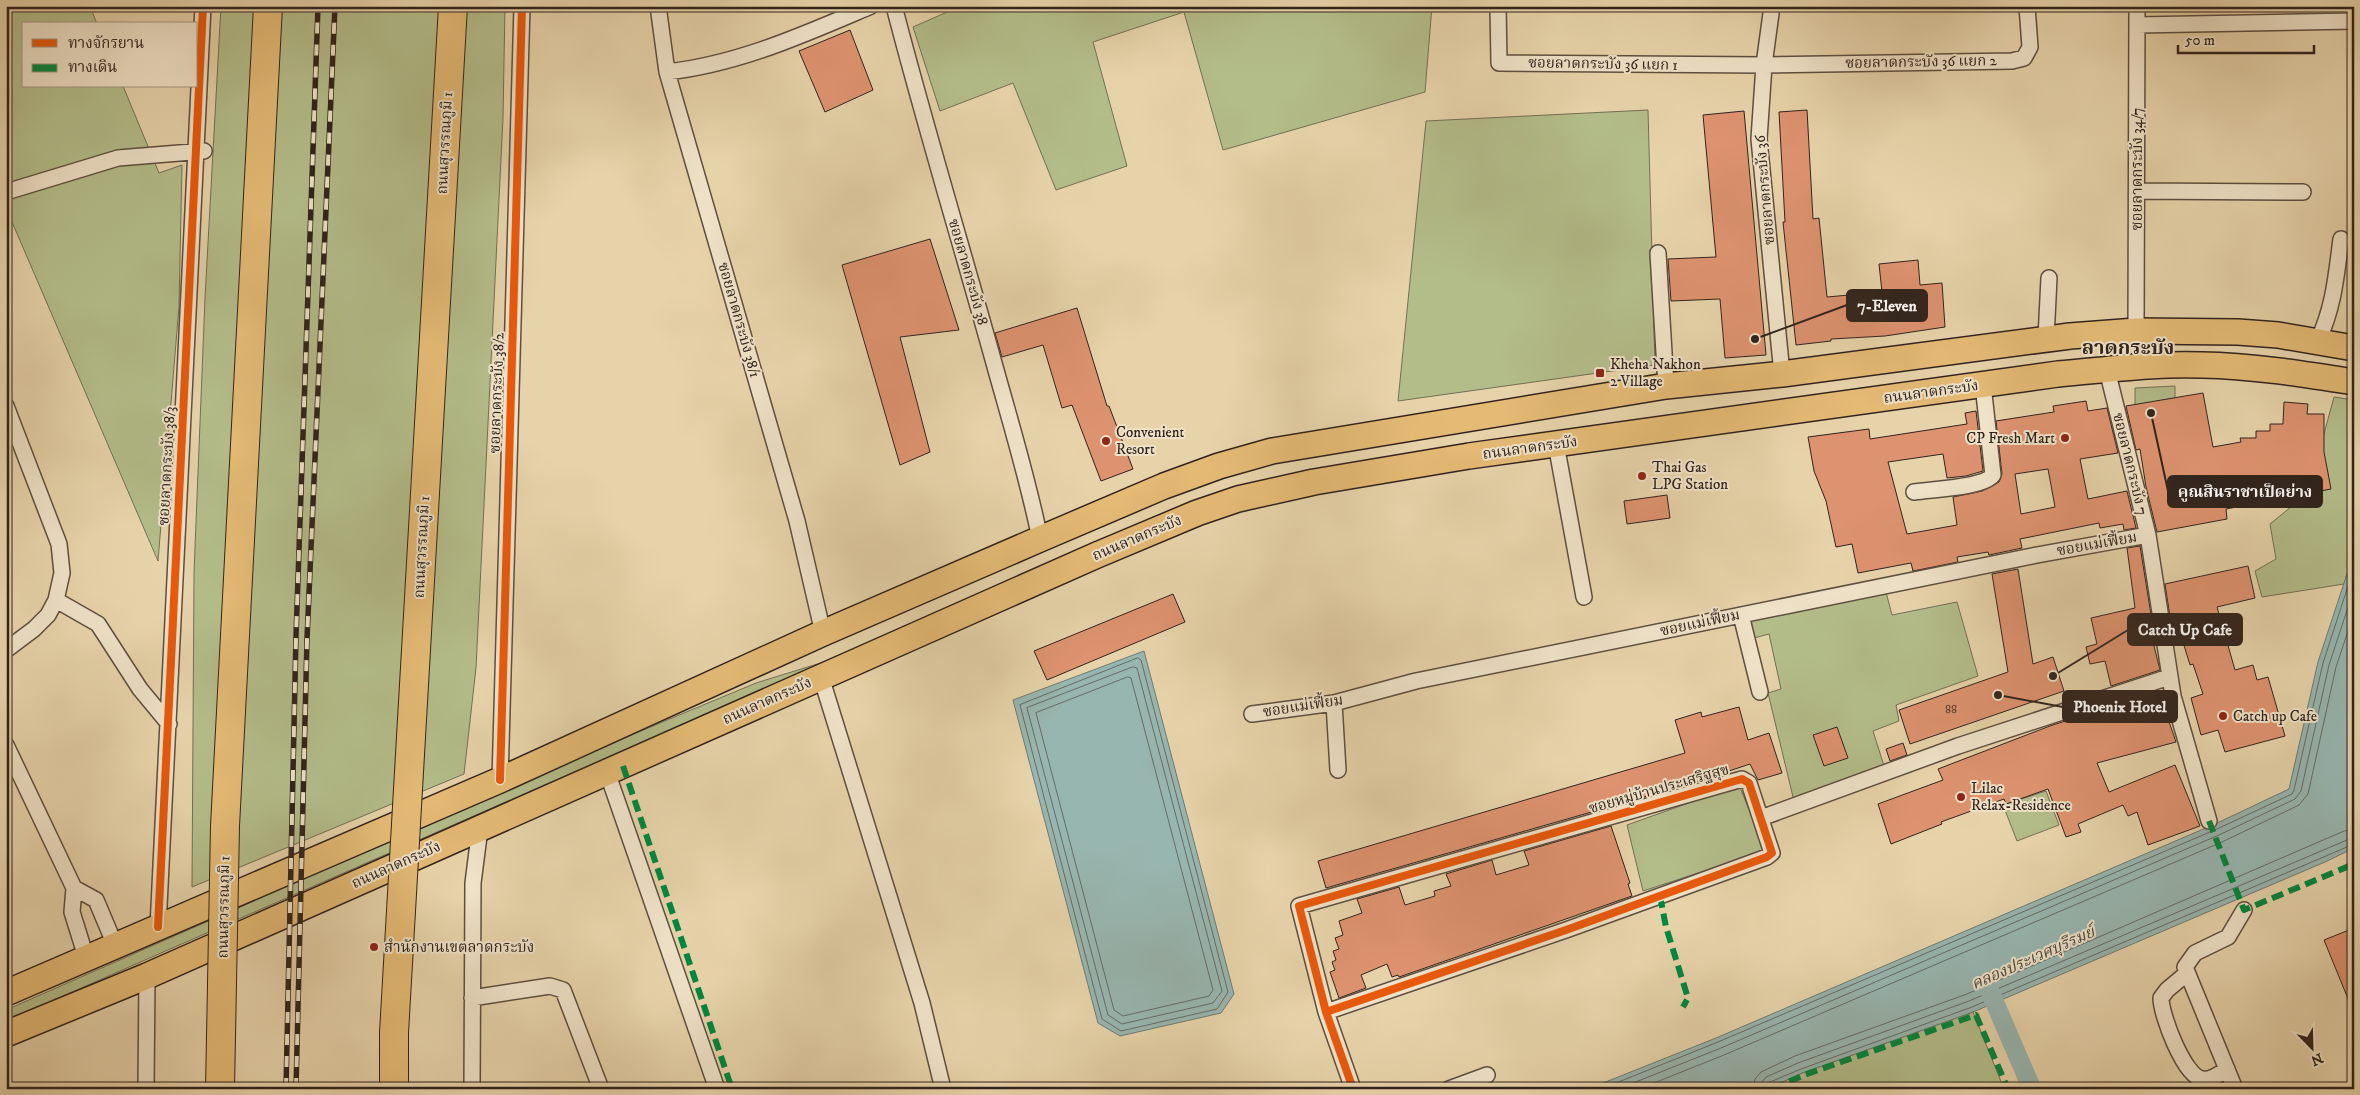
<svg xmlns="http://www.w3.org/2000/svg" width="2360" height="1095" viewBox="0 0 2360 1095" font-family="'IM FELL DW Pica','Noto Serif Thai',serif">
  <rect width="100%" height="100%" fill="#e7d3aa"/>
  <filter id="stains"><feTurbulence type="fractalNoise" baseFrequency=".004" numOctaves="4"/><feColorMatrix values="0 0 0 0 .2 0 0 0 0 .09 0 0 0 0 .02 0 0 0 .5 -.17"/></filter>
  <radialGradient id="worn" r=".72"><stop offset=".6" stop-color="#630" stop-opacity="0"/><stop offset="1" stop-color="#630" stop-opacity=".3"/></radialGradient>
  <path fill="#b3bd8a" stroke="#727054" d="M6,6H90L97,24H24V86H123L159,173L182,165L179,306L158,561L6,208Z
    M221,6H505L503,118L476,668L464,774L192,887L194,573L205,298Z
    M961,6H1432L1425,92L1223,150L1184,12L1093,42L1127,166L1056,190L1013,83L940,111L913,27Z
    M1648,110L1655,365L1398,401L1426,121Z
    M2175,386V398L2135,405V388Z
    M2334,397L2354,400V573L2347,574L2344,584L2262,597L2255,571L2276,559L2270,524L2297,502L2319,452Z
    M1886,592L1892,615L1957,602L1978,676L1896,705L1899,721L1873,731L1885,769L1794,801L1768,693L1781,689L1769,634L1754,638L1749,620Z
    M827,661L6,1021V1010L636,733L756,683Z
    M1739,785L1766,851L1643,891L1627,825Z
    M2046,791L2059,825L2017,841L2003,805Z
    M1973,1012L2004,1089H1767L1802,1073Z"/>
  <path fill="#98b6b0" stroke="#6e7b75" d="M2354,573V724L2352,733H2354V848L2325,862L1973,1012L1802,1073L1767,1089H1588L1716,1038L2215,824L2289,789L2318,662L2347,574Z
    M1144,651L1234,994L1221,1013L1120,1036L1098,1023L1013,700Z"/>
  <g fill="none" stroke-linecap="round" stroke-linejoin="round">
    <path stroke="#646c66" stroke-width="1" d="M1138,658L1141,660L1228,992L1217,1009L1121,1031L1102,1019L1020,705Z
      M1133,667L1137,668L1222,991L1213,1003L1122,1024L1108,1015L1027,708Z
      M1128,677L1131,678L1213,990L1209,996L1123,1016L1114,1010L1036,713Z
      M1601,1089L1718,1042L2217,829L2292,794L2294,790L2323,663L2350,580L2354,578
      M1618,1089L1721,1048L2219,835L2295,799L2301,791L2329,665L2354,589
      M1639,1089L1724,1055L2222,842L2299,805L2308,794L2336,667L2354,613
      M1753,1089L1755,1079L1761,1072L1795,1056L1967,994L2344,831L2354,830
      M1761,1089L1762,1082L1766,1077L1798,1063L1969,1001L2354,837
      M1767,1089L1770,1082L1801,1069L1972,1007L2354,844"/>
    <path stroke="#98b6b0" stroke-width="19" d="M1985,980L2032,1089"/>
  </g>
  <path fill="#de9370" stroke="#30231d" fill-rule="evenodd" d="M850,30L873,90L825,112L799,51Z
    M1807,110L1813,219L1819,218L1827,297L1882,292L1879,264L1918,260L1920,285L1942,283L1945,327L1885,336L1831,339V341L1796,345L1783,222H1785L1779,112Z
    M1744,111L1766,355L1725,358L1720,299L1671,301L1668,259L1716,257L1703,115Z
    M930,239L959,330L900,337L930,452L900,465L842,265Z
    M1077,308L1107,406H1109L1133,469L1101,481L1072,405L1062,408L1043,345L1002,357L995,333Z
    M2203,393L2213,447L2241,442L2240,438H2256V431H2270V424H2283L2284,402L2308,404L2307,414H2324V452L2331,489L2226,509L2227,519L2157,532L2146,487L2140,449L2136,450L2126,406Z
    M2086,401L2088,411L2107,408L2118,453L2080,459L2088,499L2127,491L2136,528L2124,530L2123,524L2100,528L2099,523L2020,539L2022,548L1989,555L1988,552L1957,557L1958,562L1913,571L1911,563L1858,573L1852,544L1836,547L1826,501L1814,471L1808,437L1869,429L1870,439L1967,424L1965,413L1976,411L1983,471L1966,476L1947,478L1943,454L1888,462L1907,534L1957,525L1953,497L1982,491L1999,482L2002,474L1996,421L2054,412L2053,406ZM2048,469L2055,507L2021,514L2015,474Z
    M1667,495L1670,518L1627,524L1624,501Z
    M2140,546L2152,621L2148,622L2160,670L2111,686L2105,661L2090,664L2086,647L2097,644L2091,618L2135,608L2127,548Z
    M2248,566L2255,598L2217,607L2235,670L2253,665L2257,680L2268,677L2285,736L2225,752L2218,730L2201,735L2191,698L2203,694L2193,664L2190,665L2175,616L2170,617L2165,584Z
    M2018,569L2033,664L2053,657L2064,691L1910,744L1899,710L2008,672L1992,574Z
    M1173,594L1185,622L1047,680L1034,651Z
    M2158,690L2176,742L2097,763L2109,792L2175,765L2200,826L2148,845L2137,812L2128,816L2123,805L2078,824L2081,832L2066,837L2048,789L2006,804L2004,799L1941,822L1942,824L1891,844L1878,804L1943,780L1938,769L2050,726Z
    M1739,707L1748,740L1769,733L1782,773L1758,780L1750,764L1693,783L1326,888L1318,861L1685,753L1675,720L1701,712L1702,717Z
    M1837,727L1848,758L1824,766L1813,735Z
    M1903,743L1907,755L1890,761L1886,749Z
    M1611,826L1630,883L1628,884L1632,896L1399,977L1398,975L1392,977L1387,964L1361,975L1366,988L1339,998L1330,972L1335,970L1332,962L1336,960L1333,951L1339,949L1335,938L1343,935L1339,921L1362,913L1357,899L1399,887L1405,905L1435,896L1434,891L1451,886L1446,874L1492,860L1496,875L1529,865L1524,851Z
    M2354,928V1011H2353L2324,940Z"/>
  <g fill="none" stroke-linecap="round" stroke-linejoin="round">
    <g stroke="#5e4f40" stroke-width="18">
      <path id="street" d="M658,6L667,72L797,521L823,633
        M894,6C925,126 961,244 994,363C1010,421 1028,479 1040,539
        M1498,6L1499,63L1764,65L2012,61L2024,58L2030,47L2027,6
        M1772,6L1764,65L1759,139L1782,374
        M2137,25L2354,21
        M667,72C739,64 805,34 871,6
        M2137,191L2303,192
        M6,192L118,158L204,151
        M1658,253L1666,386
        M2136,331L2137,6
        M2046,338L2049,278
        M2318,341C2334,306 2336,277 2341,239
        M2107,370L2148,535L2173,696L2209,821
        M6,406L59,544L62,573L56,600L48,615L34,629L6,650
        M1556,444L1584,597
        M1914,492C1932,489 1983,488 1993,475L1983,385
        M56,600L98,624L140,689L169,724
        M1741,615L1760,692
        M821,677L922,1003L943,1089
        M1334,703L1338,770
        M1252,714L1334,703L1416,681L2037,555L2148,535
        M6,745L74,888L72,912L86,957
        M607,772L717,1089
        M500,780L522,6
        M1761,818L1958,746L2169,677
        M74,888L96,900L115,945
        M158,927L203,6
        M2186,974L2167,990L2161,998C2161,1015 2184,1076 2202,1079C2211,1081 2219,1074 2227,1069
        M472,998L550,986L563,990L601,1089
        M1326,1012L1566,930L1767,857L1772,853L1749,783L1742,779L1299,906L1326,1012L1353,1089
        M146,1089L147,976
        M472,1089L473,883L480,828
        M1449,1089L1487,1075
        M2235,1089L2185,967L2195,953L2228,937L2244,910"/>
    </g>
    <g stroke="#30231d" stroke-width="28">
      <path id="primary" d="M6,993L500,780L823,633L1040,539L1164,486L1219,466L1272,451L1666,386L1782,374L2070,336L2136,331L2238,332L2278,335L2354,348
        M6,1034L147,976L1097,555L1197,513L1238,499L1314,482L1469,456L2058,374C2106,370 2154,363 2202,365C2253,366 2303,374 2354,382"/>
    </g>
    <use href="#street" stroke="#efe2c8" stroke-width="15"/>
    <use href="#primary" stroke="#e4ba75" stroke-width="25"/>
    <g stroke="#30231d" stroke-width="5.5">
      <path id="rail" d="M286,1089L296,636L318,6
        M296,1089L307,639L335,6"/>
    </g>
    <use href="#rail" stroke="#efe2c8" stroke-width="4" stroke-dasharray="11" stroke-linecap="butt"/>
    <g stroke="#30231d" stroke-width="30" stroke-linecap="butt">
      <path id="highway-bridge" d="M220,1089L225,826L268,6
        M394,1089V1033L453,6"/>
    </g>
    <use href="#highway-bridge" stroke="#e4ba75" stroke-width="28"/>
    <path stroke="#00873e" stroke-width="6" stroke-dasharray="12 6" stroke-linecap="butt" d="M623,766L732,1089
      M2209,821L2244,910L2354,864
      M1660,896L1666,927L1688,998L1683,1007
      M1773,1089L1804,1075L1976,1015L2008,1089"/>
    <g stroke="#efe2c8" stroke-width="11">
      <path id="cycleway" d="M500,780L522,6
        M158,927L203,6
        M1326,1012L1566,930L1767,857L1772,853L1749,783L1742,779L1299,906L1326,1012L1353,1089"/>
    </g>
    <use href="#cycleway" stroke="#e8590c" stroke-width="8"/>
  </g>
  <g fill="#8f2418" stroke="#efe2c8" stroke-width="2">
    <rect x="1595" y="368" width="10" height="10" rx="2.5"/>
    <circle cx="2065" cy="438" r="5"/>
    <circle cx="1106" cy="441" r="5"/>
    <circle cx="1642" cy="476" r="5"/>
    <circle cx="2223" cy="716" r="5"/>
    <circle cx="1961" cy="797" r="5"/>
    <circle cx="374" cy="947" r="5"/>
  </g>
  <g text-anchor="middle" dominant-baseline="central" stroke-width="4" stroke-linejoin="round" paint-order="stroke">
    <g font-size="12" fill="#5c3f32">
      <text x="1951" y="709">88</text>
    </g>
    <g font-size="15" fill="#30231d" stroke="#efe2c8">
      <text transform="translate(1921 62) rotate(-1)">ซอยลาดกระบัง 36 แยก 2</text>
      <text transform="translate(1603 64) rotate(1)">ซอยลาดกระบัง 36 แยก 1</text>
      <text transform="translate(445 143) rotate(-87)">ถนนสุวรรณภูมิ 1</text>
      <text transform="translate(2137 169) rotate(-90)">ซอยลาดกระบัง 34/7</text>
      <text transform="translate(1765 190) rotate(-95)">ซอยลาดกระบัง 36</text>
      <text transform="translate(968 272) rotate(74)">ซอยลาดกระบัง 38</text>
      <text transform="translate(739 320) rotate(74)">ซอยลาดกระบัง 38/1</text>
      <text transform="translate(1931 392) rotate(-8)">ถนนลาดกระบัง</text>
      <text transform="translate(497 393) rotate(-88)">ซอยลาดกระบัง 38/2</text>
      <text transform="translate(1530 448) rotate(-8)">ถนนลาดกระบัง</text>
      <text transform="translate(2130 464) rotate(76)">ซอยลาดกระบัง 7</text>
      <text transform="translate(167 466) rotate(-87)">ซอยลาดกระบัง 38/3</text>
      <text transform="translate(1137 538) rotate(-23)">ถนนลาดกระบัง</text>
      <text transform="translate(2097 544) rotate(-10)">ซอยแม่เฟี้ยม</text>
      <text transform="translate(422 547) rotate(-87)">ถนนสุวรรณภูมิ 1</text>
      <text transform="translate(1700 623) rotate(-12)">ซอยแม่เฟี้ยม</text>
      <text transform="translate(767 701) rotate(-24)">ถนนลาดกระบัง</text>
      <text transform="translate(1303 706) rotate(-9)">ซอยแม่เฟี้ยม</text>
      <text transform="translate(1659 789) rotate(-16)">ซอยหมู่บ้านประเสริฐสุข</text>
      <text transform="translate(396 865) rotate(-24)">ถนนลาดกระบัง</text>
      <text transform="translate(224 907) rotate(-89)">ถนนสุวรรณภูมิ 1</text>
    </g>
    <g font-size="15" fill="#30231d" stroke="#efe2c8" text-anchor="start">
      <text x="1610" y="364">Kheha Nakhon<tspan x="1610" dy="17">2 Village</tspan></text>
      <text x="1116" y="432">Convenient<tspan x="1116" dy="17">Resort</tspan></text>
      <text x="2055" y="438" text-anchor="end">CP Fresh Mart</text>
      <text x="1652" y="467">Thai Gas<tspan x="1652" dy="17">LPG Station</tspan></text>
      <text x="2233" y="716">Catch up Cafe</text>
      <text x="1971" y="788">Lilac<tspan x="1971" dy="17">Relax-Residence</tspan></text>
      <text x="384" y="947">สำนักงานเขตลาดกระบัง</text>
    </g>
    <g font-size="16" font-style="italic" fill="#4a4842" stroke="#efe2c8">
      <text transform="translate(2033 958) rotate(-24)">คลองประเวศบุรีรมย์</text>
    </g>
    <g font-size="20" font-weight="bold" fill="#30231d" stroke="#efe2c8">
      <text x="2128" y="348">ลาดกระบัง</text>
    </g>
  </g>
  <path fill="none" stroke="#30231d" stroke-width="2" d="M1755 339L1847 305M2151 413L2168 491M2053 676L2128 630M1998 695L2063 707"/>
  <g fill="#30231d" stroke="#efe2c8" stroke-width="2">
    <circle cx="1755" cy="339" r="5"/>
    <circle cx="2151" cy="413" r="5"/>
    <circle cx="2053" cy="676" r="5"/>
    <circle cx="1998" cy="695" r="5"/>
  </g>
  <g fill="#30231d" stroke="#30231d" stroke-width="2">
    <rect x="1847" y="290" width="80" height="31" rx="5"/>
    <rect x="2168" y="476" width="154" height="31" rx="5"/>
    <rect x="2128" y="614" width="114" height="31" rx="5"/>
    <rect x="2063" y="691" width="114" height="31" rx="5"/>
  </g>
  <g font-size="16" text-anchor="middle" font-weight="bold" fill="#fff">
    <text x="1887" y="311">7-Eleven</text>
    <text x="2245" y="497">คูณสินราชาเป็ดย่าง</text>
    <text x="2185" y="635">Catch Up Cafe</text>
    <text x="2120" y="712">Phoenix Hotel</text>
  </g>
  <rect width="2360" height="1095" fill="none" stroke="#e7d3aa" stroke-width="25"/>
  <rect x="8" y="8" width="2345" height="1080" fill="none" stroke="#30231d" stroke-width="2.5"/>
  <rect x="12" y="12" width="2335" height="1070" fill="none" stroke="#30231d"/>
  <rect x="22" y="22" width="175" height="65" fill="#efe2c8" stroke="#a39684"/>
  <rect x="32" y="39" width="25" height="8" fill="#e8590c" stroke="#a39684"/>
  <text x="68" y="48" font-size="15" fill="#30231d">ทางจักรยาน</text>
  <rect x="32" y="64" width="25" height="8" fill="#00873e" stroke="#a39684"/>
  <text x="68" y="72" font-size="15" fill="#30231d">ทางเดิน</text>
  <g transform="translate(2312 1048) rotate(157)" stroke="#efe2c8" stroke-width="4" paint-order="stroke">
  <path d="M0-4L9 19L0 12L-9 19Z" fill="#30231d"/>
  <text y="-8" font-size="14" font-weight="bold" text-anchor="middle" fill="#30231d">N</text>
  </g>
  <path d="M2178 45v8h136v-8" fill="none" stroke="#30231d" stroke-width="2.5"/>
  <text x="2185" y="45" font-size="15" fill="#30231d" stroke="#efe2c8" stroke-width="4" paint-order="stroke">50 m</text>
  <rect width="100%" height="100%" filter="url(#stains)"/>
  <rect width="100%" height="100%" fill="url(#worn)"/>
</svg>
